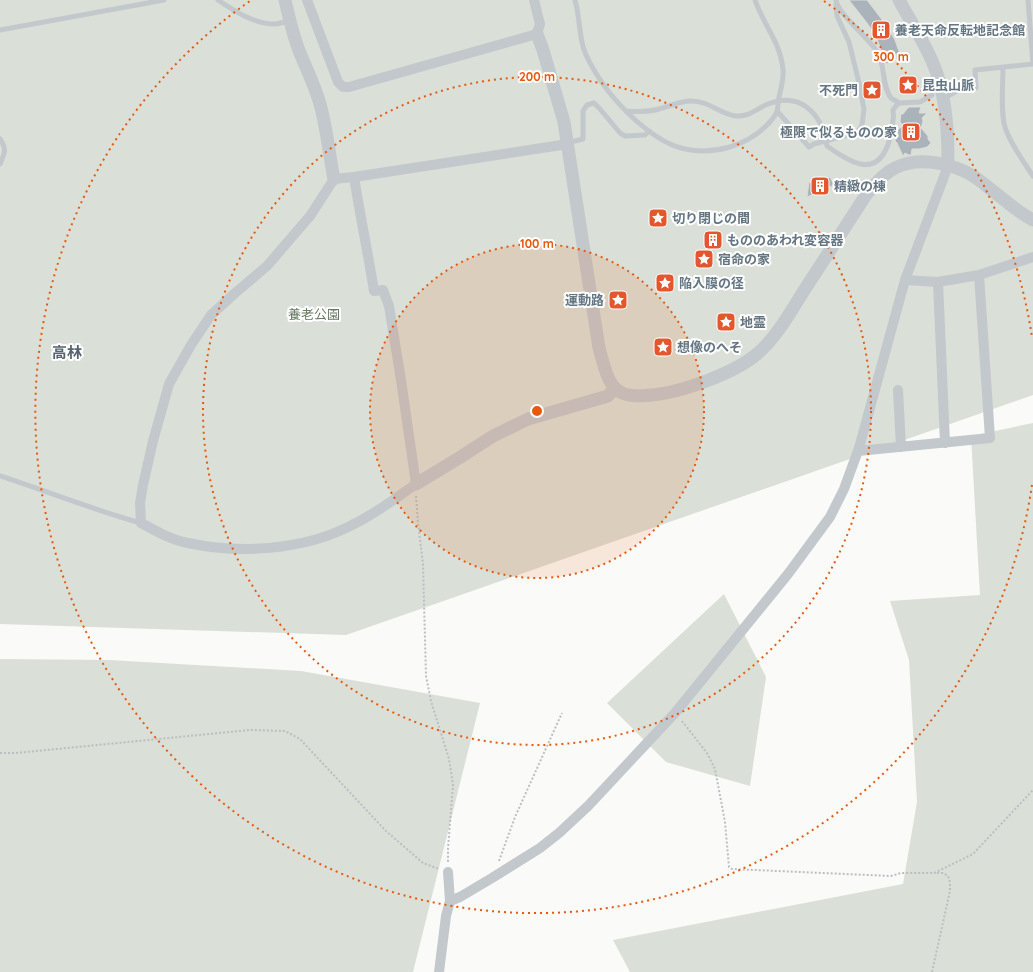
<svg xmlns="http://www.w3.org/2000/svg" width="1033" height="972" viewBox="0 0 1033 972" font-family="Quicksand,'Noto Sans JP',sans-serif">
  <rect width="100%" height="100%" fill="#fafaf8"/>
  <path fill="#dadfd7" d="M0,0H1033V395L346,635L0,624Z
    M1033,423V972H630L613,940L903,884L917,802L909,660L890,601L980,595L971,436Z
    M724,594L766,677L750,786L666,762L607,703Z
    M0,659L109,660L301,671L480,703L413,972H0Z"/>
  <path fill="#aab3b9" stroke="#dcdcda" d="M849,0H867L886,25L895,40L901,57L886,64L876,36L867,23Z
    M909,107H921L919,113H927L922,118L923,121L921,128L928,136V139L931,143L927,147L919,149H912L911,155H909L905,153L903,156L897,143L895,141L898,134L897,131L903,125L900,122L901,114H903L907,109Z
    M830,177L834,185L807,197L809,182L813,183Z"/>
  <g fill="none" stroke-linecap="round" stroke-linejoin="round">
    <path stroke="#bbbfc2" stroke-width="2" stroke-dasharray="2 2" stroke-linecap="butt" d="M416,496L418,523L423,564L426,676L431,701L449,759L453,785L448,848V863
      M682,721L707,753L715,769L725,822L729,867L732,869L891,876L901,873H934L973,854L1033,790
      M0,753H16L250,730L285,731L300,739L386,831L423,863L439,869
      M499,861L515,817L562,713
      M932,972L950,891V882L948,876L943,873H934"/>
    <path stroke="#c3c8cc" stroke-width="5" d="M218,0C234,11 256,25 276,24C281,23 285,22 289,21
      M575,0C579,14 579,28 582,42C584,57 602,84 613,97C630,117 659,144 685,149C714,155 746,146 766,126C770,122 776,116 777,111C778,109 778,105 778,102C780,91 784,81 783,70C781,43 763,24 755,0
      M836,0C837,13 870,39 878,53C885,65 882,87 891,98C893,100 897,101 899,103
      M1028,0L1033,64
      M0,30L164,0
      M1003,68C1003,84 1000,116 1006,130C1012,146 1023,161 1033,176
      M944,98L959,90L976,88L975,70L1033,64
      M626,111C637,112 648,112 659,109C670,106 680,101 691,101C710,101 721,115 737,116C749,117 758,108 768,104C801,91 822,114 827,146C852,164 879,180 890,138C892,132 893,126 893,120C894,117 893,113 893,110C894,108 897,105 899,103L920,102L932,95
      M777,111L809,147L814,144L852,134L859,130L862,125L864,109L859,83L849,42L837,16L836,4
      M0,139C7,149 5,153 0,164
      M575,141L583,139V111L587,105L594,103L600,109L620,133L625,136L645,135L649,131
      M0,476C47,491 93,510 141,523"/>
    <path stroke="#c3c8cc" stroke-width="10" d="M307,0L338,82L343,87H349L537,34L540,24L534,0
      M354,177C360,215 368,253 374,291L383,290L389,306L401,380L416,484C393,500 372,516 346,528C300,550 239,554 188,543C171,540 156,531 141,523L140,503L143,485L153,441L169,384L191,345L211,315L234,294L267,266L310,216L334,179L354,177L568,144
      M905,280L938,282L979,275
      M938,282L945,443
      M898,390L901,447
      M858,451L990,438L979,275L1033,257
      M450,901L460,897L492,878L540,848L559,833L588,806L675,713L788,574L830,517L844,489L859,448L905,280L948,166
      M439,972L446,916L450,901L448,872"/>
    <path stroke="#c3c8cc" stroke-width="13" d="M285,0C289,17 293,36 300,53C307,70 315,86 320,104C327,129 329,154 334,179
      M899,0C913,26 931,52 939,80C947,109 948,137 948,166
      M537,34L543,50L564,122L599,348C610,389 613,401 660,394C687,390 736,372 757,354C777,337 791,311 805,289C826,257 846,226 866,195C874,185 883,174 895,168C916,157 945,162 966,172C974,176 982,182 989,188C1004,199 1016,211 1033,220
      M416,484L459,458L493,436L528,419L608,396L614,389"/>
  </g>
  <circle cx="537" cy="411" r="167" fill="#e8590c" fill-opacity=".12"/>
  <g fill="none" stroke="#e8590c" stroke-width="2" stroke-dasharray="2 4">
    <circle cx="537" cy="411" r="167"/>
    <circle cx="537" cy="411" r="334"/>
    <path d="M1032 485A501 501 0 1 1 250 1M824 1A501 501 0 0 1 1032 337"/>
  </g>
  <defs>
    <g id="building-square" transform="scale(1)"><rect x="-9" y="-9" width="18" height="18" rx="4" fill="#e4572e" stroke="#fff"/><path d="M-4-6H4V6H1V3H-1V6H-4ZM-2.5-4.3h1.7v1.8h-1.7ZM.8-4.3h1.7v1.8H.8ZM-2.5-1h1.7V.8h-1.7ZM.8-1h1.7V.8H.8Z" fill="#fff"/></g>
    <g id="sight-square" transform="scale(1)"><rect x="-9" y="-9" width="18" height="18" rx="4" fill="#e4572e" stroke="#fff"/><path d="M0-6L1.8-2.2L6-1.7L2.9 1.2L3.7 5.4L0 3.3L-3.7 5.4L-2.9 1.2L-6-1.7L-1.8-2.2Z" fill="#fff"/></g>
  </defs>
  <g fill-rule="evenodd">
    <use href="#building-square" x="881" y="30"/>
    <use href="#sight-square" x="908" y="85"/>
    <use href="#sight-square" x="872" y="90"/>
    <use href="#building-square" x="911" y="132"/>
    <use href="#building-square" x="820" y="186"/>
    <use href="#sight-square" x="658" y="218"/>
    <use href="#building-square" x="713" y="240"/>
    <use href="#sight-square" x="704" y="259"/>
    <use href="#sight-square" x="665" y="283"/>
    <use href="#sight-square" x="618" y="300"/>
    <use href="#sight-square" x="726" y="322"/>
    <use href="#sight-square" x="663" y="347"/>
  </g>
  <g text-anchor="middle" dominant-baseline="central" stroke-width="4" stroke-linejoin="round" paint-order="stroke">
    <g font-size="13" font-weight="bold" fill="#657683" stroke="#fff" text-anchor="start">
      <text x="895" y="30">養老天命反転地記念館</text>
      <text x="922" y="85">昆虫山脈</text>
      <text x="858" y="90" text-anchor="end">不死門</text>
      <text x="897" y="132" text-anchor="end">極限で似るものの家</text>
      <text x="834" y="186">精緻の棟</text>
      <text x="672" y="218">切り閉じの間</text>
      <text x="727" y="240">もののあわれ変容器</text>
      <text x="718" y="259">宿命の家</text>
      <text x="679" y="283">陥入膜の径</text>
      <text x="604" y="300" text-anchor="end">運動路</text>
      <text x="740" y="322">地霊</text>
      <text x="677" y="347">想像のへそ</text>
    </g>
    <g font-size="13" fill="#687a64" stroke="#fff">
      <text x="314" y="314">養老公園</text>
    </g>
    <g font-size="15" font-weight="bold" fill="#57646e" stroke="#fff">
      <text x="67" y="352">高林</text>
    </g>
  </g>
  <circle cx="537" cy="411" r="6" fill="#e8590c" stroke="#fff" stroke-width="2"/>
  <g font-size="12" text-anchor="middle" font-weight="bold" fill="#e8590c" stroke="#fff" stroke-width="4" stroke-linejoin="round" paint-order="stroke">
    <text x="891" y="61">300 m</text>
    <text x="537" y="81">200 m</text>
    <text x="537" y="248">100 m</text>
  </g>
</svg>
